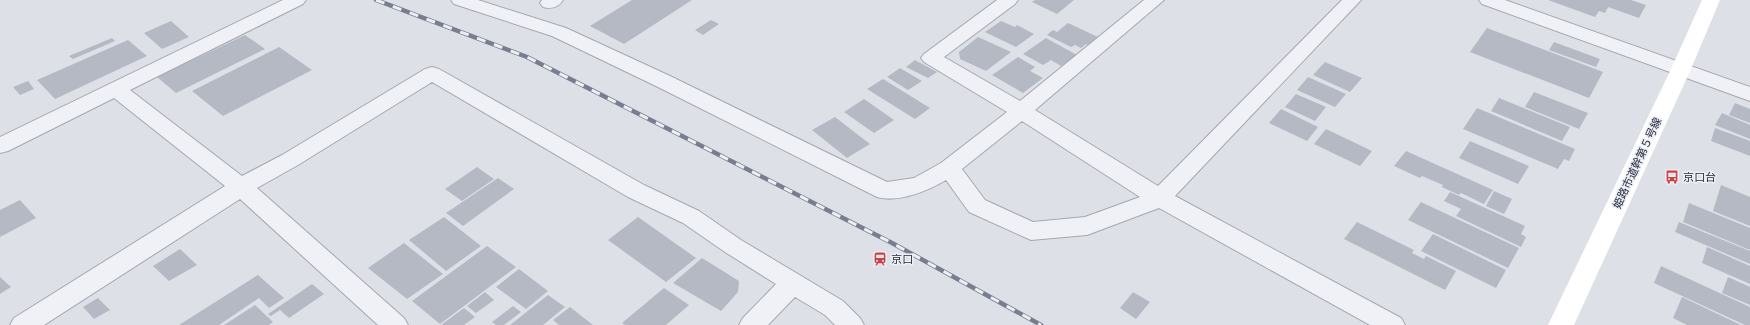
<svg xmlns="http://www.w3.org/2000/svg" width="1750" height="325" viewBox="0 0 1750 325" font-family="'Asap Condensed','Noto Sans JP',sans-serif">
  <rect width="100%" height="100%" fill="#dee0e7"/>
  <path fill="#b5b9c4" d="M632,0H692L624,44L590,26Z
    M1035,0H1074L1057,14L1032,2Z
    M1548,0H1631L1646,5L1639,18L1608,7L1605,13L1599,11L1595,17Z
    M711,20L719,24L703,35L695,30Z
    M171,21L189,37L162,49L144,33Z
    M1001,21L1015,27L1017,25L1034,34L1016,47L985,32Z
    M1068,23L1098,37L1088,45L1086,44L1081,48L1075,45L1071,47L1047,35L1053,30L1057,32Z
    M1487,28L1603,72L1589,98L1470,52Z
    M245,35L265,49L176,93L157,77Z
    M978,37L1011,52L986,71L960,59L959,52Z
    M112,38L115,41L73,59L69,56Z
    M1046,38L1077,55L1061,66L1051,60L1043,65L1023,54Z
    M128,40L147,56L55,99L37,80Z
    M1554,42L1600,59L1596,67L1549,50Z
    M279,47L312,70L223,116L192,91Z
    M1018,57L1035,67L1030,71L1043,78L1023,93L992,75Z
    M915,60L937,72L928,78L906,67Z
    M1325,62L1362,78L1350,92L1313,75Z
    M900,68L922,81L908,90L887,77Z
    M1308,77L1346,94L1335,107L1297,90Z
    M883,79L930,108L915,119L867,89Z
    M28,81L34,89L20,95L13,87Z
    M1534,92L1588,113L1579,129L1525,107Z
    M1296,94L1326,107L1315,121L1285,107Z
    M1499,98L1570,127L1562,141L1491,111Z
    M864,99L894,120L874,133L844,112Z
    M1735,103L1750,109V123L1729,115Z
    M1477,108L1575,149L1569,161L1564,159L1558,169L1463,129Z
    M1281,109L1318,127L1307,141L1269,123Z
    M1722,113L1750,125V139L1715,125Z
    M835,117L870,144L847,158L812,130Z
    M1715,128L1750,141V156L1711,141Z
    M1326,129L1372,151L1360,166L1314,144Z
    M1470,141L1529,166L1518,184L1459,158Z
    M1406,151L1493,190L1484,204L1461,193L1459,195L1442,187L1443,185L1422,176L1420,178L1394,166Z
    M477,167L494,179L462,201L445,189Z
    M498,178L514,189L463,226L446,213Z
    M1721,185L1750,197V226L1713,211Z
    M1494,191L1512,199L1504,214L1486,206Z
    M1450,192L1525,226L1521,234L1526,237L1521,247L1456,216L1461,209L1444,201Z
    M20,200L36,218L0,237V210Z
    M1421,202L1519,248L1508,268L1408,220Z
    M1689,203L1750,228V250L1683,222Z
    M444,217L481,246L446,271L409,240Z
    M638,217L696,258L666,282L608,240Z
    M1357,222L1414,250L1412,253L1424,259L1426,256L1456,271L1445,290L1344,239Z
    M1679,222L1750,251V264L1675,232Z
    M1433,234L1506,270L1496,288L1421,251Z
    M404,243L443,274L407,299L368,268Z
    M487,246L516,267L440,324L412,301Z
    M1707,247L1750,266V284L1702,263Z
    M180,249L197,265L169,281L153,266Z
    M702,258L739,281L738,292L721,311L673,283Z
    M1661,266L1750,307V325H1745L1654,283Z
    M519,269L548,291L526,309L496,287Z
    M258,275L284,298L269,308L259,298L219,325H179Z
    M0,277L11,287L0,294Z
    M1728,277L1750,287V305L1722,293Z
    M312,284L324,294L289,318L280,310L271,316L268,314Z
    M664,288L689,305L666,325H625L622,323Z
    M485,292L494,300L476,313L467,306Z
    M1133,292L1150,302L1136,319L1120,308Z
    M548,295L565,307L543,325H510Z
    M1682,297L1741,325H1687L1673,318Z
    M98,298L110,310L94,319L83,307Z
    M255,305L273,322L269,325H224Z
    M513,306L521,312L504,325H496L492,322Z
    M570,307L593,325H559L553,320Z
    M464,308L475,317L464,325H441Z"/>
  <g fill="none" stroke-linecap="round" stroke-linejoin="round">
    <g stroke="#a3a7b1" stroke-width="2">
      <path id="street" d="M283,0H306L303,4L130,90L242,176L282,155L425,69L432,67L439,69L644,185L699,211L741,240L843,301L860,318L864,325H835L825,315L795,297L768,325H739L743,318L776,284L725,252L683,223L628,197L432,82L298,165L257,188L404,318L408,325H378L240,199L44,325H10L14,318L225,186L114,98L8,151L0,153V137Z
        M451,0H478L566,28L670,76L887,182L914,178L941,163L1007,112L924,62L921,58L924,54L997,0H1018L1015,4L944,57L1020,101L1144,0H1164L1035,110L1158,186L1342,0H1361L1175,196L1401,318L1405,325H1370L1159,208L1087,235L1031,240L969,212L946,180C928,191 898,203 877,197L656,86L552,36L454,4ZM1022,121L1140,197L1085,217L1033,222L985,200L962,169Z
        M542,0H563C558,8 551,9 543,7L540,3Z
        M1479,0H1505L1750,87V101L1482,4Z"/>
    </g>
    <use href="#street" fill="#f0f1f6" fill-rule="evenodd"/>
    <path fill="#fff" fill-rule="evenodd" d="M1702,0H1720L1691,69L1574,325H1548L1671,69Z"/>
    <g stroke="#777e90" stroke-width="4.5">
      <path id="rail" d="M376,0L527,57L892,243L1041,325"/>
    </g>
    <use href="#rail" stroke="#edeff5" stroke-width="3" stroke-dasharray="9" stroke-linecap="butt"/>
  </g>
  <defs>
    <g id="bus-bare" transform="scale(1.08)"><path d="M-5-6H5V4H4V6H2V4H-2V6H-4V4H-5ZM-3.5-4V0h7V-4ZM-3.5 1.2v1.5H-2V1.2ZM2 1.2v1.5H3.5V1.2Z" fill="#cc4347" stroke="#edeff5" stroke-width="2.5" paint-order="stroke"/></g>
    <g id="station-bare" transform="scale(1.08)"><path d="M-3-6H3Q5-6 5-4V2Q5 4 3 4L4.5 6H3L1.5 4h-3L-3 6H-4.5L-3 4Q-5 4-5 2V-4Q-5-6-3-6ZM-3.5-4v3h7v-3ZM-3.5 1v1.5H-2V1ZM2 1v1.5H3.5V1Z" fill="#cc4347" stroke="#edeff5" stroke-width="2.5" paint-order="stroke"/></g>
  </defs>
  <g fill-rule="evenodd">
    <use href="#bus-bare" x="1672" y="177"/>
    <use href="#station-bare" x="880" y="259"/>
  </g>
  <g text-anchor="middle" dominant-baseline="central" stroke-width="3" stroke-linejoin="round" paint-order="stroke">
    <g font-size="11" fill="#272d3e" stroke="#edeff5">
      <text transform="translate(1637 163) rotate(-65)">姫路市道幹第５号線</text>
    </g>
    <g font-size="11" fill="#272d3e" stroke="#edeff5" text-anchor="start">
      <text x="1683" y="177">京口台</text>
      <text x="891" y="259">京口</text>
    </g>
  </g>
</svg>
